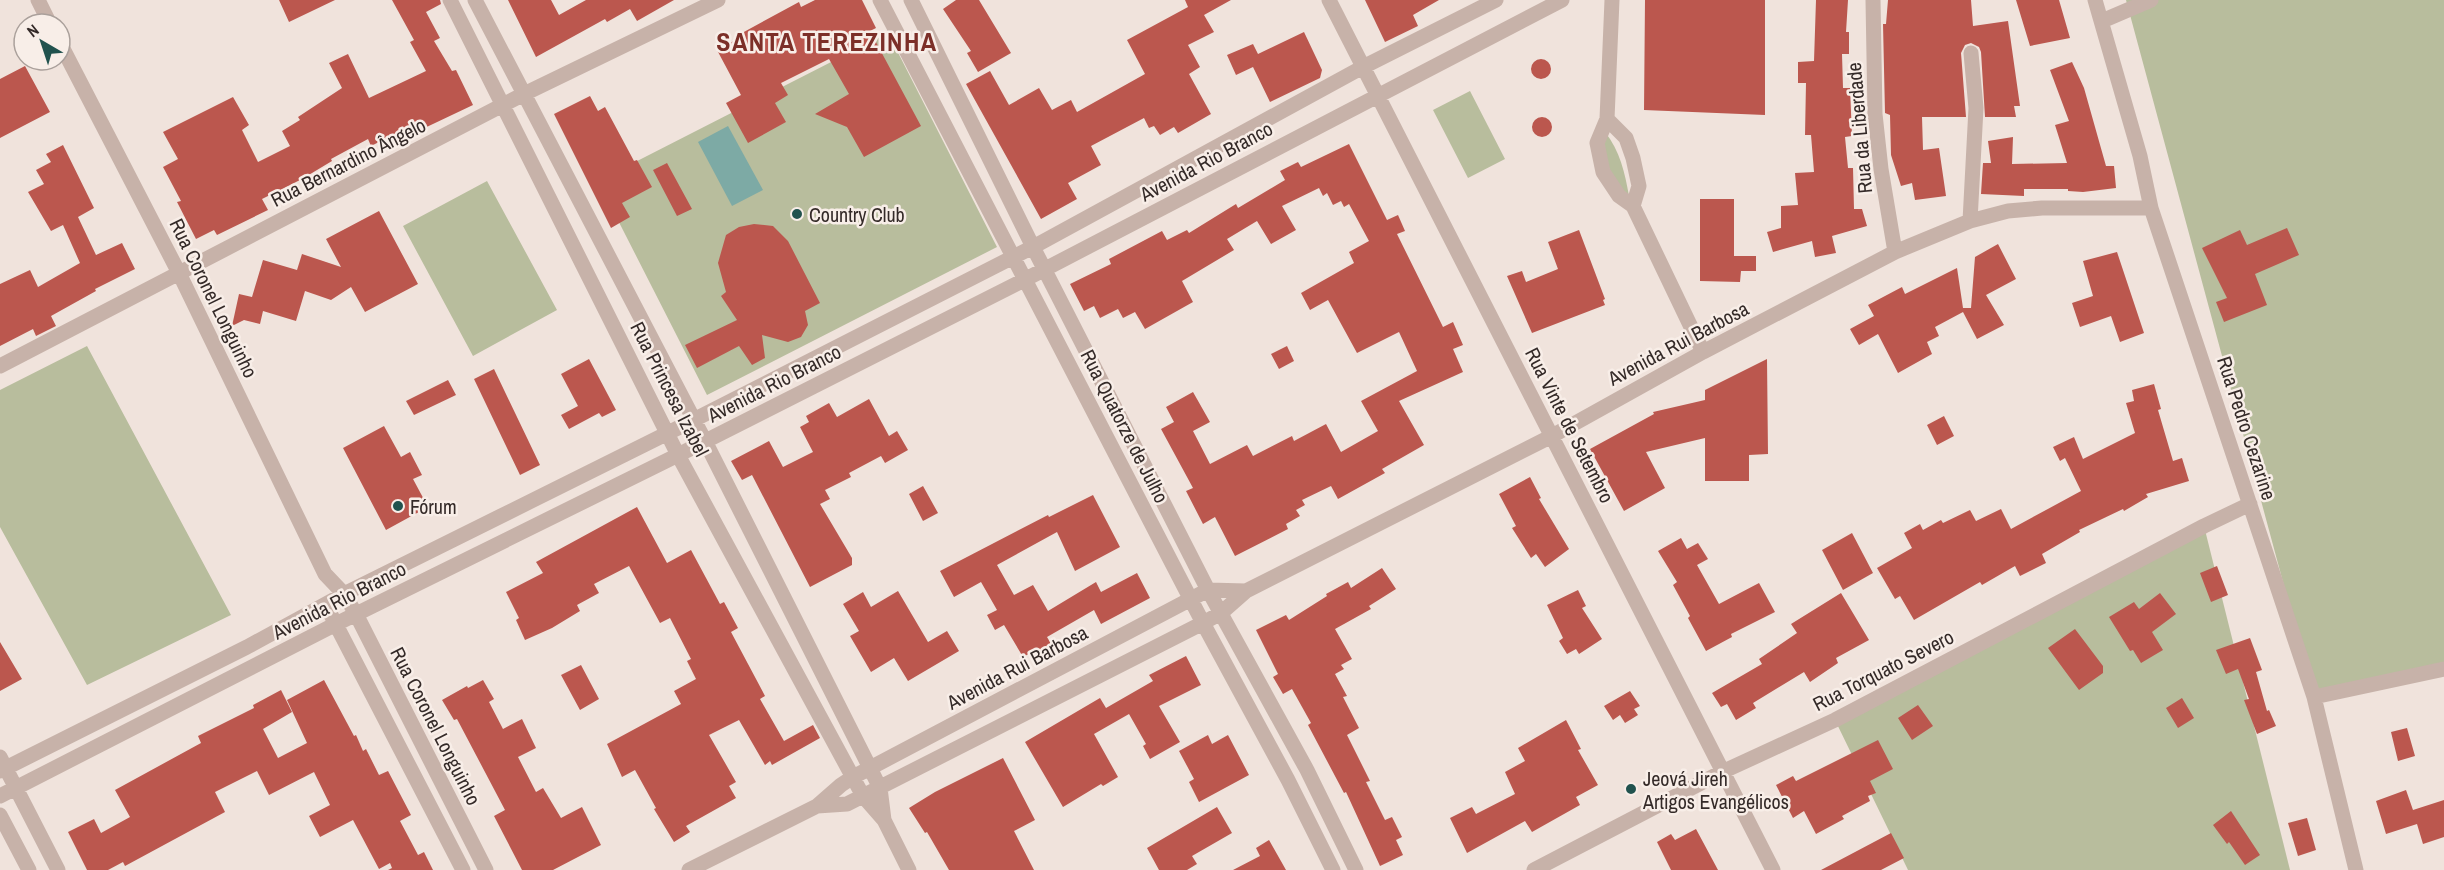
<svg xmlns="http://www.w3.org/2000/svg" width="2444" height="870" viewBox="0 0 2444 870" font-family="'Archivo Narrow',sans-serif">
  <rect width="100%" height="100%" fill="#f0e3dc"/>
  <path fill="#b8bd9d" d="M2126,0H2444V668L2314,697Z
    M888,33L997,247L707,395L598,181Z
    M1470,91L1505,159L1468,178L1433,110Z
    M1605,132C1620,151 1625,173 1629,196L1618,190L1602,151Z
    M487,181L557,310L473,356L403,226Z
    M87,346L231,615L87,685L0,527V390Z
    M2204,526L2290,870H1908L1835,720Z"/>
  <path fill="#7daaa5" d="M728,126L763,190L732,206L698,142Z"/>
  <path fill="#bb574e" d="M279,0H335L289,22Z
    M392,0H440L441,4L426,12L440,38L434,41L452,71L456,70L473,105L414,133L411,126L371,146L368,139L331,159L332,161L302,179L262,199L268,210L217,235L214,230L196,239L177,202L181,201L163,167L178,159L163,132L233,97L249,125L242,130L258,162L290,146L282,131L300,120L298,117L342,88L329,63L348,54L369,98L426,71L410,42L414,40Z
    M508,0H551L559,15L586,0H674L637,21L630,9L607,22L605,19L536,57Z
    M815,0H862L876,28L870,31L921,126L864,157L847,127L815,114L849,94L829,59L781,83L788,95L775,103L786,122L748,143L726,103L741,95L717,50L743,36L742,33L799,2L801,7Z
    M956,0H979L1011,53L978,72L967,53L971,51L943,9Z
    M1185,0H1231L1204,15L1214,32L1188,45L1200,67L1189,74L1211,114L1178,133L1174,127L1160,135L1154,126L1149,128L1144,118L1091,146L1101,165L1068,183L1077,199L1041,219L966,84L990,71L1009,105L1039,88L1052,110L1071,100L1077,112L1145,74L1127,40L1188,7Z
    M1365,0H1439L1413,15L1418,26L1385,42Z
    M1645,0H1765V115L1644,110Z
    M1816,0H1848L1846,32H1849V54H1842L1843,88H1850L1852,136L1845,137L1848,168H1853L1854,209H1862L1867,226L1832,236L1836,253L1815,257L1812,241L1773,252L1767,232L1781,228V206L1798,205L1795,173L1814,172L1811,135H1805L1806,83H1798V62L1814,61Z
    M1888,0H1971L1973,26L2008,21L2020,106H2014L2016,117H1985L1981,52L1979,47L1971,43L1965,45L1961,53L1966,117H1922L1923,150L1939,148L1946,196L1915,200L1912,183L1901,186L1891,155L1890,115L1885,113L1883,24H1886Z
    M2016,0H2059L2070,38L2030,46Z
    M1304,32L1322,70L1320,78L1270,102L1253,67L1236,75L1227,55L1253,44L1258,54Z
    M1531 69a10 10 0 1 1 20 0a10 10 0 1 1-20 0Z
    M2072,62L2084,88L2106,166H2114L2116,188L2083,192L2068,191V189H2024V196L1981,194L1983,163H1991L1988,141L2013,137L2012,164L2067,163L2055,125L2069,121L2050,70Z
    M25,66L50,112L0,138V79Z
    M590,96L598,111L605,107L634,161L637,160L652,187L622,203L630,217L611,228L554,114Z
    M1532 127a10 10 0 1 1 20 0a10 10 0 1 1-20 0Z
    M1349,144L1387,220L1398,215L1405,231L1397,234L1443,327L1453,322L1463,345L1453,349L1463,372L1399,401L1424,445L1382,469L1385,473L1338,499L1331,486L1302,500L1305,505L1296,510L1300,516L1286,524L1288,529L1235,556L1215,517L1203,524L1186,491L1193,488L1161,429L1174,422L1166,407L1193,392L1210,422L1193,431L1210,464L1247,445L1253,456L1292,436L1294,441L1326,424L1341,452L1378,431L1361,401L1417,371L1399,332L1357,353L1328,300L1310,310L1301,293L1354,263L1349,252L1369,241L1349,204L1344,207L1341,201L1333,205L1327,193L1323,196L1319,188L1282,206L1296,230L1271,244L1257,221L1227,239L1234,250L1182,281L1193,302L1145,329L1135,312L1123,318L1118,309L1100,318L1094,306L1084,311L1070,284L1111,264L1109,259L1162,231L1167,240L1187,230L1189,233L1236,204L1238,208L1285,180L1280,171L1298,162L1301,167Z
    M63,145L94,208L78,217L96,255L122,243L135,269L95,289L96,291L51,316L56,326L36,336L33,329L0,346V284L30,270L38,287L80,263L63,225L51,231L28,192L44,184L36,170L51,162L46,154Z
    M667,163L692,209L677,216L653,170Z
    M1700,199H1734V256H1756V271H1741L1740,282L1700,281Z
    M379,211L418,284L365,312L351,287L331,300L305,291L296,321L263,311L260,324L244,320L232,326L239,294L252,297L263,260L297,270L302,254L341,267L326,239Z
    M754,224L773,226L788,241L820,303L805,311L808,325L801,337L788,342L762,335L765,358L752,365L739,346L697,368L685,345L737,320L721,296L726,292L718,263L726,235L739,227Z
    M2287,228L2299,255L2255,274L2267,305L2224,322L2216,302L2227,298L2202,248L2240,230L2247,245Z
    M1579,230L1605,299L1603,300L1605,305L1532,333L1507,276L1522,271L1526,282L1558,269L1548,242Z
    M1998,244L2016,279L1986,295L2004,325L1977,339L1963,312L1935,327L1939,336L1927,342L1932,354L1898,373L1878,334L1859,345L1850,329L1874,316L1868,305L1902,287L1905,294L1957,268L1963,308H1971L1975,257Z
    M2117,252L2144,333L2120,342L2111,316L2080,327L2072,303L2093,296L2083,261Z
    M1287,346L1294,361L1279,369L1271,354Z
    M589,359L616,410L602,417L599,413L569,429L561,415L578,406L561,374Z
    M1767,359L1768,454L1749,455V481H1705V438L1646,452L1665,488L1624,511L1590,449L1654,414L1653,412L1705,400V390Z
    M494,369L540,465L520,475L474,379Z
    M448,380L456,395L414,415L406,401Z
    M2154,384L2161,409L2158,410L2173,461L2182,458L2189,481L2146,494L2148,497L2124,511L2123,509L2079,530L2080,532L2042,554L2046,563L2020,576L2015,566L1982,585L1980,582L1914,620L1900,596L1895,599L1877,568L1912,548L1904,533L1920,524L1923,530L1941,520L1943,523L1970,510L1976,521L2001,509L2011,529L2081,491L2065,458L2060,461L2053,447L2074,437L2083,459L2135,433L2126,403L2134,401L2132,390Z
    M869,399L889,436L897,431L908,450L885,463L881,456L849,473L851,477L825,490L830,499L820,504L852,558V565L810,587L752,475L742,480L731,461L769,441L783,467L813,452L800,427L809,422L806,416L829,403L837,417Z
    M1944,416L1954,436L1937,445L1927,425Z
    M384,426L401,457L410,452L422,475L413,479L428,507L386,530L343,448Z
    M1530,477L1541,498L1539,499L1569,549L1545,567L1536,554L1531,558L1512,528L1516,526L1499,494Z
    M923,486L938,513L923,521L909,494Z
    M1093,495L1120,547L1075,571L1057,532L997,565L1014,595L1033,585L1048,611L1096,582L1101,592L1137,573L1150,598L1101,624L1094,610L1047,637L1054,649L1038,658L1034,651L1023,657L1004,625L995,630L987,615L997,610L981,582L954,597L940,571L1048,515L1049,517Z
    M637,507L667,563L691,550L720,604L724,602L738,628L731,632L765,696L760,699L784,741L813,725L820,738L772,765L770,761L765,765L739,720L709,735L736,782L729,786L736,798L686,826L690,832L674,842L654,809L656,808L635,770L622,777L607,744L681,704L674,691L696,679L687,661L691,659L670,618L660,623L629,566L594,584L599,593L577,605L580,611L552,628L525,640L516,620L519,618L506,592L543,573L536,562Z
    M1852,533L1873,573L1843,590L1822,550Z
    M1681,538L1687,549L1698,543L1708,559L1697,565L1719,604L1759,583L1775,612L1731,634L1732,637L1706,651L1688,618L1690,616L1673,585L1677,582L1658,551Z
    M2217,566L2228,595L2211,602L2200,573Z
    M1382,568L1396,589L1369,606L1371,609L1335,629L1352,659L1341,665L1344,669L1335,674L1347,696L1343,697L1359,728L1347,735L1370,781L1366,782L1385,820L1392,817L1402,837L1396,840L1403,855L1380,866L1346,792L1344,793L1308,725L1311,723L1292,689L1283,694L1273,677L1278,674L1256,630L1286,615L1289,620L1327,596L1326,594L1348,582L1351,588Z
    M1578,590L1586,606L1582,608L1602,639L1579,654L1576,649L1567,654L1559,641L1563,638L1547,605Z
    M898,591L928,642L947,631L959,651L908,681L894,658L871,672L850,636L859,631L843,604L863,592L871,607Z
    M1841,593L1869,640L1836,658L1838,663L1810,682L1804,672L1753,703L1756,708L1736,720L1727,704L1721,707L1712,693L1762,664L1759,659L1797,633L1791,624Z
    M2160,593L2176,614L2152,632L2163,650L2141,663L2133,650L2130,651L2109,617L2134,602L2139,609Z
    M2075,629L2103,666V673L2079,690L2048,648Z
    M2250,638L2262,670L2256,672L2267,711L2269,710L2276,726L2257,734L2244,700L2249,699L2238,669L2226,674L2216,650Z
    M0,642L22,679L0,691Z
    M1186,656L1201,685L1159,706L1180,742L1150,759L1143,746L1146,744L1129,714L1094,734L1118,777L1103,786L1101,784L1063,807L1025,742L1100,698L1106,708L1153,681L1149,675Z
    M581,665L599,699L580,710L561,675Z
    M324,680L354,736L356,735L363,751L366,749L379,775L388,771L411,815L400,821L418,855L424,852L433,870H388L392,868L390,863L379,869L353,820L320,837L309,816L330,805L314,772L269,795L257,771L215,792L225,812L125,866L123,862L108,870H87L68,832L94,819L101,833L130,817L115,790L201,743L198,736L254,708L253,705L281,690L292,712L263,729L278,758L307,743L287,700Z
    M483,680L494,699L489,702L503,729L522,719L536,748L518,757L536,792L543,788L561,818L582,807L601,845L553,870H522L494,816L505,810L457,719L454,720L442,700L467,686L468,688Z
    M1630,691L1640,706L1634,709L1638,715L1625,723L1620,715L1613,720L1604,706Z
    M2182,698L2194,718L2178,728L2166,708Z
    M1918,705L1933,726L1912,740L1898,718Z
    M1566,720L1581,749L1578,750L1598,785L1576,797L1580,805L1532,832L1525,821L1467,853L1450,818L1472,807L1476,814L1515,794L1505,772L1525,761L1518,748Z
    M2407,728L2415,756L2398,761L2391,732Z
    M1208,735L1212,744L1228,735L1249,775L1199,802L1189,782L1194,779L1179,751Z
    M1878,740L1893,769L1870,781L1876,793L1868,796L1870,801L1842,816L1844,819L1816,834L1804,811L1793,818L1776,785L1793,776L1796,781Z
    M1003,758L1035,820L1014,831L1034,870H949L927,832L925,833L909,808L935,792Z
    M2406,790L2413,810L2444,800V837L2423,844L2417,824L2386,834L2376,801Z
    M1217,807L1232,833L1192,856L1197,864L1187,870H1159L1147,848Z
    M2231,811L2260,855L2245,865L2229,842L2227,844L2213,825Z
    M2307,818L2316,850L2298,856L2288,823Z
    M1696,829L1718,870H1671L1657,842L1671,834L1675,840Z
    M1891,833L1904,858L1881,870H1821Z
    M1269,840L1286,870H1233L1260,856L1256,848Z"/>
  <g fill="none" stroke-linecap="round" stroke-linejoin="round">
    <path stroke="#c7b2a9" stroke-width="15" d="M38,0L50,24
      M450,0L678,455L863,796L884,820L909,870
      M475,0L705,441L870,768L880,788L884,820
      M880,0L1203,623L1288,780L1333,870
      M911,0L1033,247L1208,590L1307,770L1356,870
      M1329,0L1773,870
      M1612,0L1607,119L1597,143L1603,172L1619,196L1633,206L1703,352
      M1873,0L1875,114L1881,169L1895,252
      M2095,0L2140,156L2151,208L2314,697L2356,870
      M2102,21L2151,0
      M60,43L179,273L325,574L344,594L356,614L486,870
      M1607,119L1626,138L1633,158L1639,186L1633,206
      M1970,221L1976,108L1971,53
      M0,366L524,94L718,0
      M331,615L463,870
      M2314,697L2444,669
      M0,757L58,870
      M0,771L247,647L344,594L668,433L1033,247L1363,67L1496,0
      M0,796L336,624L678,455L1026,279L1562,0
      M817,806L847,804L1203,623L1221,613L1246,591L1552,436L1703,352L1895,252L1970,221L2008,211L2042,208H2151
      M0,815L29,870
      M689,870L817,806L841,785L853,777L1208,590L1246,591
      M1534,870L1722,772L1835,720L2204,526L2250,504"/>
  </g>
  <g fill="#21524e" stroke="#f8eee8" stroke-width="2">
    <circle cx="797" cy="214" r="6"/>
    <circle cx="398" cy="506" r="6"/>
    <circle cx="1631" cy="789" r="6"/>
  </g>
  <g text-anchor="middle" dominant-baseline="central" stroke-width="5" stroke-linejoin="round" paint-order="stroke">
    <g font-size="20" fill="#342a28" stroke="#f8eee8">
      <text transform="translate(1859 128) rotate(-95)">Rua da Liberdade</text>
      <text transform="translate(1206 161) rotate(-28)">Avenida Rio Branco</text>
      <text transform="translate(348 162) rotate(-27)">Rua Bernardino Ângelo</text>
      <text transform="translate(214 298) rotate(64)">Rua Coronel Longuinho</text>
      <text transform="translate(1678 343) rotate(-28)">Avenida Rui Barbosa</text>
      <text transform="translate(774 383) rotate(-27)">Avenida Rio Branco</text>
      <text transform="translate(670 389) rotate(63)">Rua Princesa Izabel</text>
      <text transform="translate(1570 425) rotate(63)">Rua Vinte de Setembro</text>
      <text transform="translate(1125 426) rotate(63)">Rua Quatorze de Julho</text>
      <text transform="translate(2247 428) rotate(72)">Rua Pedro Cezarine</text>
      <text transform="translate(339 600) rotate(-27)">Avenida Rio Branco</text>
      <text transform="translate(1017 667) rotate(-28)">Avenida Rui Barbosa</text>
      <text transform="translate(1883 670) rotate(-27)">Rua Torquato Severo</text>
      <text transform="translate(436 726) rotate(63)">Rua Coronel Longuinho</text>
    </g>
    <g font-size="20" fill="#342a28" stroke="#f8eee8" text-anchor="start">
      <text x="809" y="214">Country Club</text>
      <text x="410" y="506">Fórum</text>
      <text x="1643" y="778">Jeová Jireh<tspan x="1643" dy="23">Artigos Evangélicos</tspan></text>
    </g>
    <g font-size="26" font-weight="bold" letter-spacing="1.5" fill="#7c2f28" stroke="#f8eee8">
      <text x="827" y="41">SANTA TEREZINHA</text>
    </g>
  </g>
  <g transform="translate(42 42) rotate(321)"><circle r="28" fill="#f8eee8" stroke="#aaa09b" stroke-width="1.5"/>
  <path d="M0-4.5L10 22L0 15L-10 22Z" fill="#21524e"/>
  <text y="-9" font-size="16" font-weight="bold" text-anchor="middle" fill="#342a28">N</text>
  </g>
</svg>
